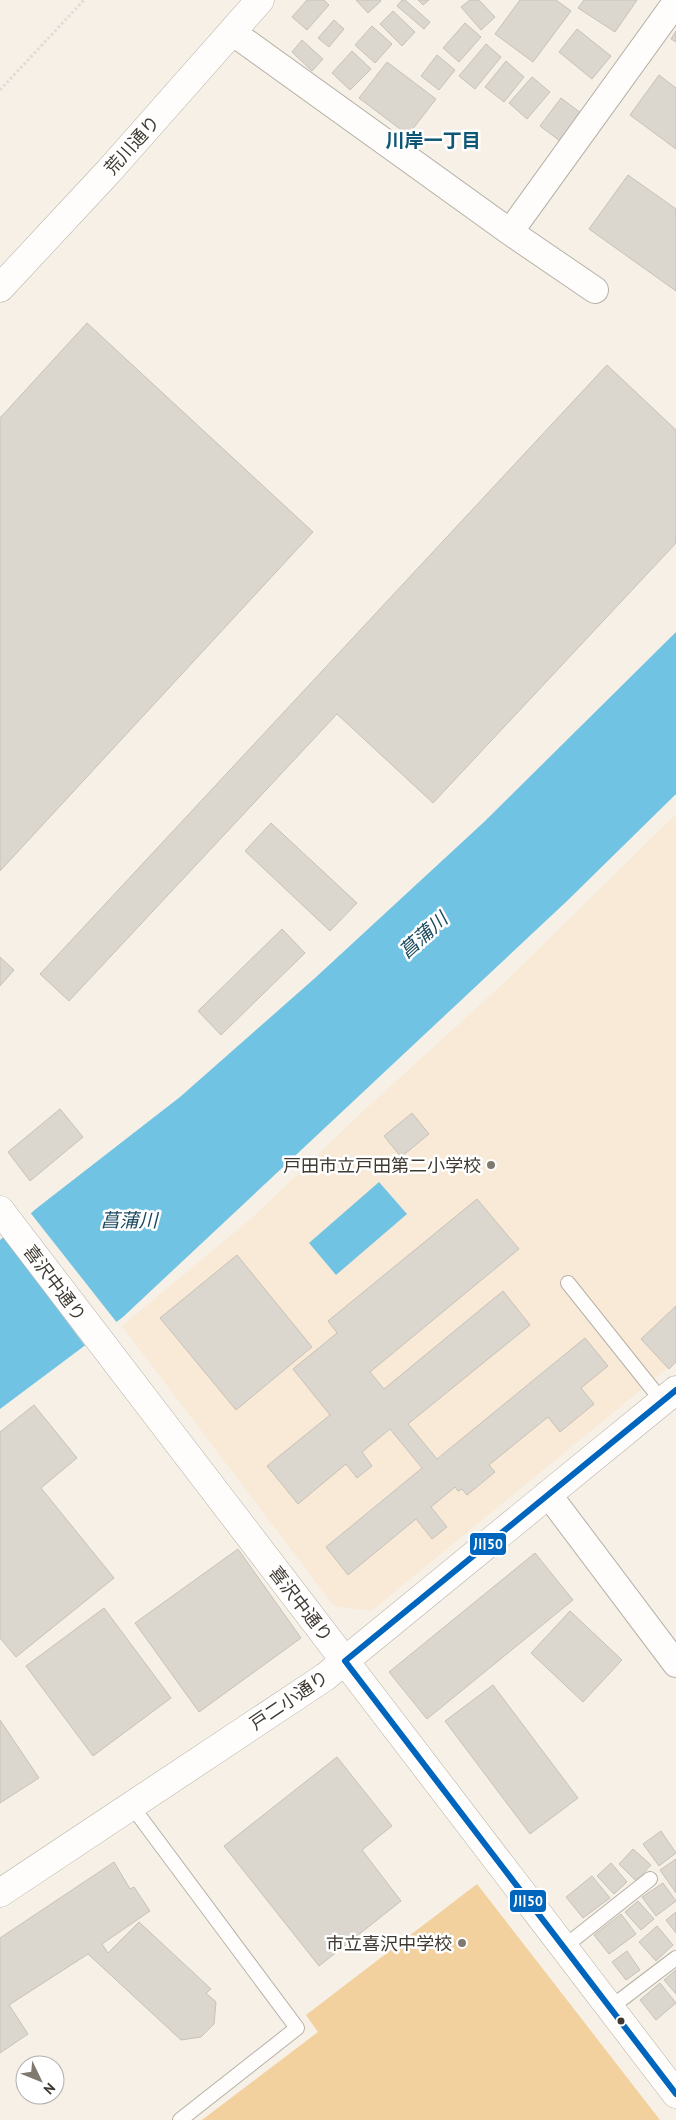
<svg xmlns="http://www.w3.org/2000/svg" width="676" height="2120" viewBox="0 0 676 2120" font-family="'PT Sans','Noto Sans JP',sans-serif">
  <rect width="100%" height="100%" fill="#f6f0e6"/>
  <path fill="#f8ead6" d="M676,814V1361L371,1611L334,1606L122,1326L254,1216L360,1114L506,981Z"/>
  <path fill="#f2d19e" d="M477,1884L660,2120H202L318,2032L306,2015Z"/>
  <path fill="#71c3e3" d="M676,632V794L567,901L123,1317L0,1409V1240L37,1208L180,1097L315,978L484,822Z
    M379,1182L407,1214L336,1275L309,1243Z"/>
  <path fill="#f6f0e6" d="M29,1211L118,1324L86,1347L2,1235Z"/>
  <path fill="#dcd7ce" stroke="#c7c1b8" d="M307,0H324L329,5L307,30L292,17Z
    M356,0H380L381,1L368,13Z
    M402,0H405L430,22L424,29L397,6Z
    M418,0H429L423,5Z
    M470,0H479L495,17L481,30L461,7Z
    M520,0H556L571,11L533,62L495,34Z
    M584,0H637L615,32L578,8Z
    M393,11L415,32L402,46L380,24Z
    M334,20L344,29L329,47L318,38Z
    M465,23L481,37L459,62L443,48Z
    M372,26L392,44L375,63L355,45Z
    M577,29L611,56L592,79L559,52Z
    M676,31V42L671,39Z
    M302,40L323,59L312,71L292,52Z
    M486,44L501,57L475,89L459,76Z
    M352,51L371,69L350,90L332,73Z
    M437,55L455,70L439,90L421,76Z
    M506,61L524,77L504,102L485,87Z
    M387,62L436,99L408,135L359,98Z
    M659,75L676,88V149L630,115Z
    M532,77L550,92L527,119L509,103Z
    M561,98L581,113L560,141L540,126Z
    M628,175L676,209V291L589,229Z
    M87,323L313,532L0,871V418Z
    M607,365L676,430V543L433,803L337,714L69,1001L40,974Z
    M271,823L357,903L330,931L245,851Z
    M282,929L305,953L221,1035L198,1011Z
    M0,957L14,970L0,986Z
    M60,1109L83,1137L30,1181L8,1152Z
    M412,1113L429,1134L401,1157L384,1136Z
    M477,1199L519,1249L370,1372L384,1389L503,1291L530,1325L408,1424L437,1459L585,1338L608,1366L581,1388L594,1404L560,1432L548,1417L489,1465L495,1472L467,1495L462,1489L458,1491L455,1487L431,1507L447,1527L432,1539L416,1519L348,1575L326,1547L422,1468L390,1429L362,1452L372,1466L357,1478L346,1464L298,1504L267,1466L330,1415L293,1369L337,1333L328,1321Z
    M237,1255L312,1347L236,1410L160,1318Z
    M676,1306V1362L669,1369L641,1339Z
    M34,1405L77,1458L41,1488L114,1578L16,1657L0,1638V1432Z
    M238,1549L301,1638L199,1712L135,1623Z
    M535,1553L573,1600L427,1719L389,1672Z
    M104,1608L171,1698L93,1756L26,1666Z
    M570,1611L622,1660L583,1702L531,1653Z
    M493,1685L578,1798L530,1834L445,1721Z
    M0,1720L39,1778L0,1803Z
    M337,1757L392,1826L362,1850L401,1901L319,1966L224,1846Z
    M661,1831L676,1853L659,1866L643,1844Z
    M633,1849L651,1865L636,1881L619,1864Z
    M676,1859V1893L660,1870Z
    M114,1862L130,1889L134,1887L150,1911L102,1944L108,1953L139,1922L211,1989L206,1993L216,2002L214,2024L201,2037L181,2040L88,1954L9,2005L28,2034L0,2053V1938Z
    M611,1863L627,1882L614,1894L597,1876Z
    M592,1876L610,1898L583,1918L566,1897Z
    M663,1883L676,1901L656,1916L642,1897Z
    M638,1901L654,1919L641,1930L625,1912Z
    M676,1912V1933L666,1920Z
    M621,1914L636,1934L609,1954L594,1935Z
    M657,1926L673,1945L656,1961L639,1942Z
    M627,1951L640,1970L626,1980L612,1962Z
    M676,1970V1994L664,1980Z
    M660,1983L676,2003L656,2020L640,2000Z"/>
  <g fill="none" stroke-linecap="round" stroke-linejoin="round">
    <g stroke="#b6b1a8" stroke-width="16">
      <path id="lane" d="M568,1283L662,1401
        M131,1805L297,2028L180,2120
        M564,1947L650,1879
        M610,2008L676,1958"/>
    </g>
    <g stroke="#b6b1a8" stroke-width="28">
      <path id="street" d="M232,32L510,232L595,290
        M510,232L676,2
        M548,1494L676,1664"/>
    </g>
    <g stroke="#b6b1a8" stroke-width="29">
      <path id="secondary" d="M0,288L109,171L260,0
        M0,1210L676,2094
        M0,1893L325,1677L676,1390"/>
    </g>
    <path stroke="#dfddda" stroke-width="3" stroke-dasharray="2.5 2.5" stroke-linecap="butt" d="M0,90L84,0"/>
    <use href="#lane" stroke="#fefdfb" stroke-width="14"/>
    <use href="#street" stroke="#fefdfb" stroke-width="26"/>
    <use href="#secondary" stroke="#fefdfb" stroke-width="28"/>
    <g stroke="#fff" stroke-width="10">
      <path id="bus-1" d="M676,1390L345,1661L676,2094"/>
    </g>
    <use href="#bus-1" stroke="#0065bd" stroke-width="6"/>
  </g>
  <g fill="#7f7970" stroke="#fff" stroke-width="2">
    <circle cx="491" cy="1165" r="5"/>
    <circle cx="462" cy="1943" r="5"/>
  </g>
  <circle fill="#3f3931" stroke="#fff" stroke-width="2" cx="621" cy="2021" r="4.5"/>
  <g text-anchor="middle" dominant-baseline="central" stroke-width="5" stroke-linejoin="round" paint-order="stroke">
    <g font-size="18" fill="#3f3931" stroke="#fff">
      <text transform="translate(132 145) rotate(-48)">荒川通り</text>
      <text transform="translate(55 1283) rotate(53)">喜沢中通り</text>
      <text transform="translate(301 1604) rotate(52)">喜沢中通り</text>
      <text transform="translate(289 1700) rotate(-34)">戸二小通り</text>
    </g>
    <g font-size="18" fill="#3f3931" stroke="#fff" text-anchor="end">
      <text x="481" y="1165">戸田市立戸田第二小学校</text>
      <text x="452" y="1943">市立喜沢中学校</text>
    </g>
    <g font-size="19" font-weight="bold" fill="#0f5773" stroke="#fff">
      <text x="433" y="140">川岸一丁目</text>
    </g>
    <g font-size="19" font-style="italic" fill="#1a4a5f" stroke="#fff">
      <text transform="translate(423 935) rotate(-42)">菖蒲川</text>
      <text x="129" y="1220">菖蒲川</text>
    </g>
  </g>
  <g stroke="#fff" stroke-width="2">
    <rect x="469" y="1532" width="38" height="24" rx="5" fill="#0065bd"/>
    <rect x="509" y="1889" width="38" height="24" rx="5" fill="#0065bd"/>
  </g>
  <g font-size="14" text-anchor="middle" font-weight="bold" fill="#fff">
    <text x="488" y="1549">川50</text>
    <text x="528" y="1906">川50</text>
  </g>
  <g transform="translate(40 2080) rotate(133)"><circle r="24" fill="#ffffff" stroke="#b2b0ad"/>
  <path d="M0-4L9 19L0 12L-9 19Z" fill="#7f7970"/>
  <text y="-8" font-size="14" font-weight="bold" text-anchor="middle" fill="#3f3931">N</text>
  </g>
</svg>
